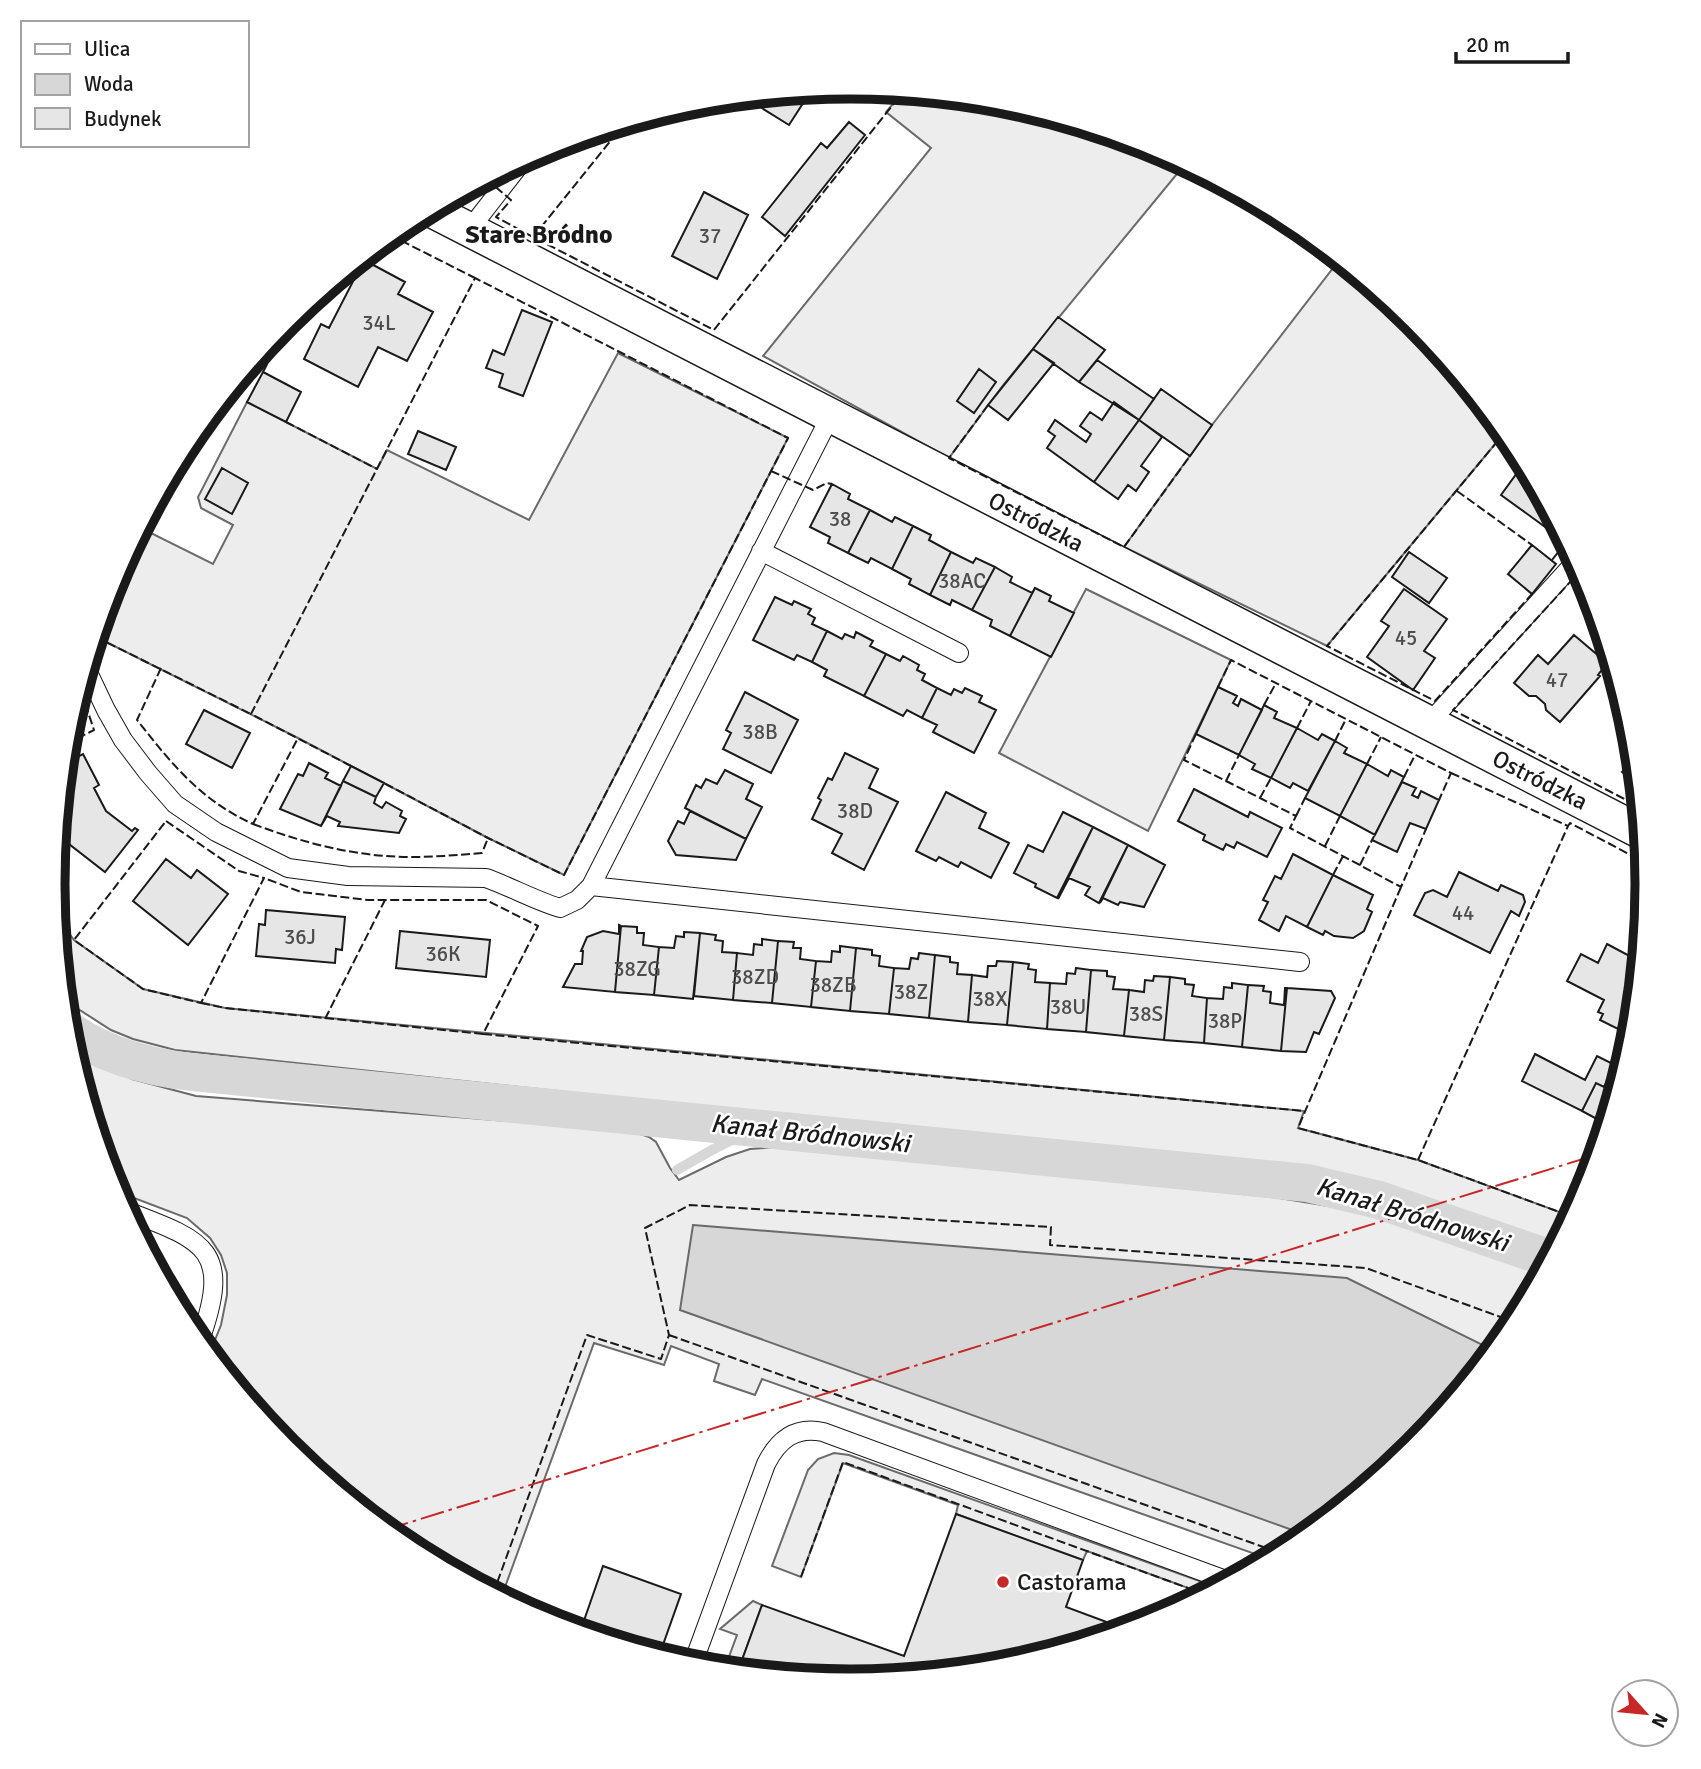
<svg xmlns="http://www.w3.org/2000/svg" width="1701" height="1769" viewBox="0 0 1701 1769" font-family="Signika,sans-serif">
  <rect width="100%" height="100%" fill="#fff"/>
  <path fill="#ededed" stroke="#6a6a6a" stroke-width="2" d="M903,92L1007,102L1156,147L1186,163L1004,384L949,458L763,356L931,148L886,112Z
    M1340,259L1415,321L1506,431L1327,646L1124,547L1212,425Z
    M618,353L788,438L564,875L488,838L298,738L96,637L113,579L141,528L213,564L233,525L201,508L198,497L247,402L377,469L387,450L529,520Z
    M1086,589L1231,660L1148,831L999,753Z
    M56,916L74,940L143,989L225,1008L1304,1111L1298,1128L1418,1160L1573,1217L1557,1247L1377,1188L1349,1180L1286,1169L175,1050L133,1039L111,1030L64,1000Z
    M71,1049L132,1079L196,1096L632,1131L649,1137L656,1142L670,1168L679,1180L726,1157L750,1149L778,1147L1273,1197L1347,1209L1394,1221L1543,1273L1514,1328L1414,1449L1294,1548L1272,1560L762,1379L755,1395L714,1381L719,1364L671,1346L664,1365L594,1343L501,1598L407,1548L286,1448L209,1355L221,1325L227,1295V1273L221,1255L210,1238L187,1218L113,1190Z
    M834,1453L849,1455L1219,1588L1207,1595L1087,1551L1083,1560L956,1514L958,1505L843,1463L801,1577L772,1566L808,1470L818,1459Z
    M753,1601L762,1605L738,1671L724,1670L737,1635L720,1629Z"/>
  <path fill="#d7d7d7" stroke="#6a6a6a" stroke-width="2" d="M693,1225L1347,1278L1495,1351L1414,1449L1309,1536L680,1310Z"/>
  <g fill="none" stroke-linecap="round" stroke-linejoin="round">
    <path stroke="#d7d7d7" stroke-width="10" d="M677,1170C709,1152 737,1132 774,1129"/>
    <path stroke="#d7d7d7" stroke-width="38" d="M67,1029C103,1055 148,1067 191,1072L1307,1183L1379,1200L1551,1259"/>
  </g>
  <path fill="#e6e6e6" stroke="#1a1a1a" stroke-width="2" d="M799,92L807,97L789,125L744,97Z
    M849,122L865,135L785,236L762,217L821,143L827,148Z
    M704,192L748,215L717,279L672,256Z
    M364,260L405,282L398,294L433,312L407,361L378,347L358,387L304,359L321,324L329,328Z
    M522,310L552,322L523,396L499,387L503,374L486,368L493,350L504,355Z
    M1058,317L1105,350L1079,382L1033,349Z
    M1033,349L1054,363L1008,420L988,405Z
    M1097,360L1154,399L1139,420L1079,382Z
    M979,369L996,382L974,413L957,401Z
    M263,372L301,392L286,422L247,402Z
    M1161,389L1212,425L1190,456L1139,420Z
    M1114,402L1139,420L1094,482L1047,448L1055,436L1048,431L1055,420L1086,442L1091,434L1080,426L1090,412L1102,420Z
    M1139,420L1162,437L1141,466L1149,472L1136,491L1128,485L1118,499L1094,482Z
    M418,431L456,447L446,470L408,454Z
    M1525,462L1555,519L1548,529L1501,495Z
    M222,468L248,483L232,514L205,499Z
    M832,484L850,494L848,499L870,510L848,553L828,543L830,537L810,527Z
    M870,510L892,522L895,517L913,526L892,569L871,558L868,563L848,553Z
    M913,526L931,535L929,540L951,552L930,595L909,584L911,579L892,569Z
    M1532,545L1556,564L1532,594L1508,574Z
    M951,552L973,563L976,558L995,567L972,610L952,600L950,605L930,595Z
    M1409,552L1447,578L1429,603L1392,577Z
    M995,567L1012,577L1010,582L1032,593L1035,588L1010,636L990,626L992,620L972,610Z
    M1035,588L1051,596L1049,601L1074,613L1051,657L1010,636Z
    M1404,589L1447,619L1424,651L1435,658L1413,690L1367,657L1389,626L1381,621Z
    M775,597L792,605L794,601L811,609L808,614L815,618L812,624L827,631L812,662L797,655L794,660L753,640Z
    M827,631L842,639L845,634L854,638L856,632L873,641L870,646L886,654L864,696L824,676L827,670L812,662Z
    M1574,635L1607,663L1598,675L1600,676L1560,722L1546,710L1545,704L1536,696H1529L1514,683L1538,655L1548,664Z
    M886,654L900,661L903,656L919,665L917,670L925,674L922,680L937,688L922,718L907,710L903,716L864,696Z
    M1218,687L1237,696L1233,703L1238,706L1241,699L1262,710L1239,755L1196,734Z
    M937,688L951,695L954,689L962,693L965,688L982,696L979,702L996,710L974,753L933,732L937,725L922,718Z
    M745,692L798,720L771,773L723,749L731,733L726,730Z
    M1264,705L1277,712L1274,718L1297,728L1271,778L1252,769L1255,764L1239,755Z
    M204,710L250,733L232,768L186,744Z
    M1297,728L1318,740L1322,734L1335,741L1308,791L1293,783L1290,788L1271,778Z
    M1634,738L1639,786L1622,772L1636,756L1626,748Z
    M1335,741L1347,748L1344,753L1367,764L1340,816L1305,798Z
    M845,753L878,769L869,788L898,802L864,870L832,853L842,834L812,819L821,800L818,798L828,778L832,780Z
    M83,754L99,785L94,788L106,811L132,831L135,828L138,830L105,872L69,844L58,824L64,764Z
    M309,763L328,773L325,778L341,786L321,826L280,809L298,774L303,776Z
    M1367,764L1388,776L1391,770L1404,777L1375,835L1340,816Z
    M351,766L384,783L376,797L343,781Z
    M725,770L753,784L746,799L762,807L746,839L685,808L696,785L701,788L706,779L717,784Z
    M343,781L376,797L374,803L382,808L386,802L402,811L400,816L406,819L399,833L338,826L340,822L327,816L321,826Z
    M1402,782L1416,788L1412,795L1418,798L1421,791L1439,800L1426,829L1410,823L1397,852L1372,840Z
    M1194,789L1248,817L1250,812L1282,828L1267,857L1237,842L1234,848L1226,844L1223,850L1203,840L1205,835L1178,821Z
    M946,792L986,813L979,828L1009,843L991,878L961,862L958,867L939,857L936,861L916,851Z
    M690,811L746,839L736,860L676,855L668,841L678,821L684,824Z
    M1063,812L1093,827L1057,898L1035,887L1036,884L1014,873L1028,845L1043,852Z
    M1093,827L1128,845L1099,903L1085,895L1090,887L1069,878L1058,899Z
    M1128,845L1165,865L1144,907L1120,902L1118,905L1103,898L1100,903Z
    M1293,854L1333,875L1307,927L1286,916L1279,931L1259,920L1268,902L1263,900L1275,876L1281,879Z
    M166,859L191,878L197,870L228,894L188,945L133,901Z
    M1459,872L1498,891L1501,885L1523,895L1525,902L1519,916L1511,911L1490,953L1414,915L1425,893L1433,890L1447,897Z
    M1333,875L1373,895L1367,909L1372,912L1364,931L1353,938L1334,936L1325,931L1323,935L1307,927Z
    M266,910L345,917L342,950L336,949L335,963L256,956L259,924L265,925Z
    M619,925L621,926L615,992L563,987L575,964H582L583,951H581L587,937L603,931L619,934Z
    M621,926L637,927V933H644L643,945L659,947L654,995L615,992Z
    M400,931L490,940L486,977L396,968Z
    M684,932L700,933L693,999L654,995L659,947L674,948L676,936L684,937Z
    M700,933L716,935L715,940L723,941L722,952L737,953L733,1000L694,996Z
    M762,939L778,941L772,1003L733,1000L737,953L753,955L754,944L762,945Z
    M778,941L794,942L793,948H801L800,959L816,961L811,1007L772,1003Z
    M1607,944L1641,962L1637,1006L1626,1025L1621,1022L1618,1029L1600,1020L1603,1014L1598,1012L1604,1000L1567,981L1581,954L1598,963Z
    M840,946L856,948L850,1011L811,1007L816,961L831,962L832,951L840,952Z
    M856,948L872,950V955L880,956L879,966L894,968L889,1014L850,1011Z
    M919,953L935,955L929,1018L889,1014L894,968L909,969L911,958L918,959Z
    M935,955L950,957V962L958,963L957,974L972,975L968,1022L929,1018Z
    M997,961L1013,962L1007,1025L968,1022L972,975L987,977L988,966H996Z
    M1013,962L1029,964L1028,969L1036,970L1035,982L1050,983L1047,1029L1007,1025Z
    M1076,968L1091,970L1086,1032L1047,1029L1050,983L1066,984L1067,973L1075,974Z
    M1091,970L1107,971V976L1115,977L1113,989L1129,990L1124,1036L1086,1032Z
    M1154,976L1170,977L1164,1040L1124,1036L1129,990L1144,992L1145,980L1153,981Z
    M1170,977L1185,979V984L1194,985L1192,996L1207,998L1204,1043L1164,1040Z
    M1232,983L1248,985L1242,1047L1204,1043L1207,998L1223,999L1224,987L1232,988Z
    M1248,985L1264,986L1263,991L1271,992L1270,1003L1284,1005L1285,988H1287L1281,1051L1242,1047Z
    M1287,988L1331,991L1335,998L1319,1034L1314,1032L1306,1052L1281,1051Z
    M1535,1054L1585,1080L1597,1056L1615,1065L1604,1087L1596,1083L1582,1111L1522,1081Z
    M1610,1075L1621,1081L1608,1125L1582,1111L1596,1083L1604,1087Z
    M956,1514L1083,1560L1066,1607L1128,1630L1006,1667L850,1682L738,1671L762,1605L904,1656Z
    M603,1566L681,1594L659,1656L580,1632Z"/>
  <g fill="none" stroke-linecap="round" stroke-linejoin="round">
    <g stroke="#1a1a1a" stroke-width="20">
      <path id="service" d="M469,230L525,158
        M761,551L959,653
        M86,668L106,710L123,740L148,773L175,804L216,832L288,868L348,876L486,878C511,887 534,900 560,908L577,900L591,886L1300,962
        M1429,723L1577,560
        M591,886L830,417
        M124,1210C206,1241 233,1249 199,1343
        M692,1666L766,1464C778,1440 795,1426 823,1432L1231,1582"/>
    </g>
    <g stroke="#1a1a1a" stroke-width="36">
      <path id="minor" d="M429,209L1643,833"/>
    </g>
    <use href="#service" stroke="#fff" stroke-width="18"/>
    <use href="#minor" stroke="#fff" stroke-width="33"/>
    <path stroke="#1a1a1a" stroke-width="2" stroke-dasharray="9 3.5" stroke-linecap="butt" d="M625,123L533,237L714,330L903,92
      M486,179L511,200L496,217L533,237
      M453,196L456,195
      M390,235L475,278L473,281
      M263,372L293,314
      M988,405L949,458L1124,547L1190,456
      M286,422L377,469
      M1506,431L1327,646L1435,701L1532,594
      M771,471L813,490L827,483L832,484
      M1457,491L1532,545
      M1552,560L1567,541
      M1582,569L1453,710L1634,804L1640,798
      M96,637L251,714
      M161,668L137,720C172,764 200,800 253,824L298,738
      M1218,687L1231,660L1451,773L1439,800
      M1264,705L1276,683
      M1297,728L1311,701
      M1196,734L1184,760L1296,816L1290,828L1401,887L1426,829
      M1335,741L1346,719
      M66,744L94,730L80,688
      M1367,764L1381,737
      M351,766L251,714L475,278L788,438L564,875L488,838L384,783
      M1451,773L1568,826L1570,823L1646,863
      M1404,777L1415,755
      M1226,781L1239,755
      M1260,798L1271,778
      M1296,816L1305,798
      M166,821L239,871L264,878L201,1003L143,989L74,940Z
      M253,824C304,843 356,857 411,857C435,857 458,855 482,853L488,838
      M1325,846L1340,816
      M1360,865L1372,840
      M1333,875L1343,856
      M1401,887L1298,1128L1418,1160L1573,1217
      M201,1003L225,1008L483,1034L538,926L486,900H368L301,892L264,878
      M325,1019L385,900
      M483,1034L1304,1111
      M1418,1160L1568,826
      M669,1335L1283,1554
      M801,1577L843,1462L1207,1595
      M493,1594L587,1335L661,1359L669,1335L645,1228L690,1205L1051,1227L1050,1245L1366,1268L1517,1323"/>
    <path stroke="#c62828" stroke-width="2" stroke-dasharray="24 5 3.5 5" stroke-linecap="butt" d="M385,1530L1599,1154"/>
  </g>
  <circle fill="#c62828" stroke="#fff" stroke-width="2.5" cx="1003" cy="1582" r="7"/>
  <g text-anchor="middle" dominant-baseline="central" stroke-width="5" stroke-linejoin="round" paint-order="stroke">
    <g font-size="21" fill="#4d4d4d">
      <text x="710" y="236">37</text>
      <text x="379" y="323">34L</text>
      <text x="840" y="519">38</text>
      <text x="962" y="581">38AC</text>
      <text x="1406" y="638">45</text>
      <text x="1557" y="680">47</text>
      <text x="760" y="732">38B</text>
      <text x="855" y="811">38D</text>
      <text x="1463" y="913">44</text>
      <text x="300" y="937">36J</text>
      <text x="443" y="954">36K</text>
      <text x="637" y="969">38ZG</text>
      <text x="755" y="977">38ZD</text>
      <text x="833" y="985">38ZB</text>
      <text x="911" y="992">38Z</text>
      <text x="990" y="999">38X</text>
      <text x="1068" y="1007">38U</text>
      <text x="1146" y="1014">38S</text>
      <text x="1225" y="1021">38P</text>
    </g>
    <g font-size="24" fill="#1a1a1a" stroke="#fff">
      <text transform="translate(1036 522) rotate(27)">Ostródzka</text>
      <text transform="translate(1540 780) rotate(27)">Ostródzka</text>
    </g>
    <g font-size="24" fill="#1a1a1a" stroke="#fff" text-anchor="start">
      <text x="1017" y="1582">Castorama</text>
    </g>
    <g font-size="26" font-weight="bold" fill="#1a1a1a" stroke="#fff">
      <text x="539" y="235">Stare Bródno</text>
    </g>
    <g font-size="26" font-style="italic" fill="#1a1a1a" stroke="#fff">
      <text transform="translate(810 1134) rotate(6)">Kanał Bródnowski</text>
      <text transform="translate(1412 1215) rotate(17)">Kanał Bródnowski</text>
    </g>
  </g>
  <path d="M0 0H1701V1769H0ZM65 884a785 785 0 1 1 1570 0a785 785 0 1 1-1570 0Z" fill="#fff" fill-rule="evenodd"/>
  <path fill="none" stroke="#1a1a1a" stroke-width="9" d="M65 884a785 785 0 1 1 1570 0a785 785 0 1 1-1570 0Z"/>
  <rect x="21" y="21" width="228" height="126" fill="#ffffff" stroke="#a3a3a3" stroke-width="2"/>
  <rect x="35" y="44" width="35" height="10" fill="#ffffff" stroke="#a3a3a3" stroke-width="2"/>
  <text x="84" y="56" font-size="21" fill="#1a1a1a">Ulica</text>
  <rect x="35" y="74" width="35" height="21" fill="#d7d7d7" stroke="#a3a3a3" stroke-width="2"/>
  <text x="84" y="91" font-size="21" fill="#1a1a1a">Woda</text>
  <rect x="35" y="108" width="35" height="21" fill="#e6e6e6" stroke="#a3a3a3" stroke-width="2"/>
  <text x="84" y="126" font-size="21" fill="#1a1a1a">Budynek</text>
  <g transform="translate(1645 1713) rotate(117)"><circle r="33" fill="#ffffff" stroke="#a3a3a3" stroke-width="2"/>
  <path d="M0-5L12 26L0 18L-12 26Z" fill="#c62828"/>
  <text y="-10" font-size="19" font-weight="bold" text-anchor="middle" fill="#1a1a1a">N</text>
  </g>
  <path d="M1456 52v10h112v-10" fill="none" stroke="#1a1a1a" stroke-width="3.5"/>
  <text x="1466" y="52" font-size="21" fill="#1a1a1a" stroke="#ffffff" stroke-width="5" paint-order="stroke">20 m</text>
</svg>
